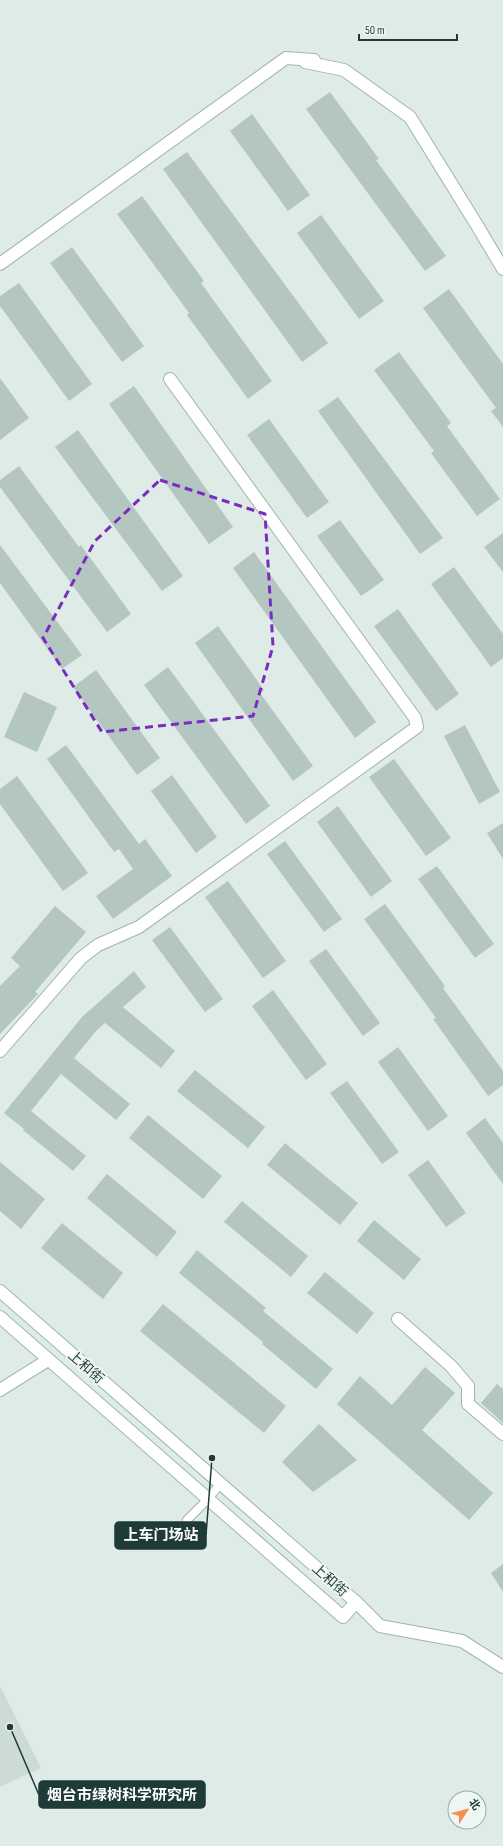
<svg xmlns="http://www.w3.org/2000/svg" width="503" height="1846" viewBox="0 0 503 1846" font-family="'Sofia Sans Condensed','Noto Sans SC',sans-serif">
  <rect width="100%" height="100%" fill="#dfebe7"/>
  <path fill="#cddbd6" d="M0,1686L41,1768L0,1787Z"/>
  <path fill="#b4c6c0" d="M330,92L379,159L376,160L446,256L425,271L306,109Z
    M252,114L310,195L288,211L230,131Z
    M187,152L328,343L302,362L163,169Z
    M142,196L204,281L201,283L272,381L248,399L187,315L189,313L117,214Z
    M321,215L384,301L359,319L297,233Z
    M72,247L144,346L122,362L50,263Z
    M19,283L92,384L69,401L0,306V296Z
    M449,289L503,364V427L491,411L496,408L423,308Z
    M399,352L451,423L447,426L500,499L477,516L431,453L434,451L374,370Z
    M0,378L29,418L0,440Z
    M134,386L233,527L209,544L109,404Z
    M338,397L443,538L420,554L318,411Z
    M269,419L329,502L307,518L247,435Z
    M78,430L183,576L162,591L55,447Z
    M19,466L79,547L81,545L131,614L107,632L0,487V480Z
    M340,520L384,580L361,596L317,536Z
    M503,533V572L484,547Z
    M0,545L82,655L62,669L0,583Z
    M254,552L376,722L355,738L233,568Z
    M454,567L503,634V658L491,667L431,584Z
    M398,609L459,694L436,711L374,626Z
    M218,626L264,690L260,693L313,766L293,781L195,643Z
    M168,667L270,806L246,824L144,685Z
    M96,670L160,758L137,775L73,687Z
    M24,692L57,707L37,752L4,737Z
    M465,725L500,792L479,804L444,736Z
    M66,745L139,844L145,839L172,876L113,919L96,896L133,869L119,849L114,852L47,759Z
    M394,759L451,838L426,856L369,777Z
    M172,775L217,837L196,853L151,791Z
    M17,776L88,873L63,891L0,804V789Z
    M338,806L392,881L371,897L317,822Z
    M503,823V859L487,833Z
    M285,841L342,919L324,932L267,854Z
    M437,866L494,944L475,958L418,879Z
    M228,881L286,961L263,978L205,897Z
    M385,904L445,986L443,988L503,1071V1085L488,1096L433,1019L436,1018L364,919Z
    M55,906L86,932L35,992L38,994L0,1034V986L20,966L11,958Z
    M170,927L223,999L205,1012L152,940Z
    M326,949L380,1023L363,1036L309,961Z
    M134,971L146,987L123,1007L175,1051L161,1068L105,1023L96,1031L74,1058L130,1104L116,1120L61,1074L31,1111L86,1156L73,1171L23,1130L24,1129L4,1113L82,1017Z
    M273,990L327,1064L306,1080L252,1006Z
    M398,1047L448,1116L428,1131L378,1062Z
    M195,1070L265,1127L248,1148L177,1091Z
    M347,1081L399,1152L382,1164L330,1093Z
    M148,1115L222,1176L203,1199L129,1138Z
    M485,1118L503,1143V1184L466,1133Z
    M285,1143L358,1203L340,1225L267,1165Z
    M428,1160L466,1213L446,1227L408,1175Z
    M0,1162L45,1199L21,1229L0,1211Z
    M107,1174L177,1232L157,1257L87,1198Z
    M242,1201L308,1256L291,1277L224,1222Z
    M374,1220L421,1259L404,1280L357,1241Z
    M62,1223L123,1273L103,1299L41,1248Z
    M197,1250L266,1308L263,1311L333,1369L316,1389L262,1344L263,1342L179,1273Z
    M325,1272L374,1313L357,1334L307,1293Z
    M163,1304L286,1406L264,1433L140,1331Z
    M425,1367L455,1393L422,1430L493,1493L469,1520L337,1404L360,1376L392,1405Z
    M497,1384L503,1389V1423L481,1403Z
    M319,1424L357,1460L313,1492L282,1462Z
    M503,1564V1592L491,1573Z"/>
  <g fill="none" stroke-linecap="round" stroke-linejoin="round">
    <g stroke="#a2b3af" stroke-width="10">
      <path id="lane" d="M187,1520L208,1499L220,1484"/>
    </g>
    <g stroke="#a2b3af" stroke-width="14">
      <path id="street" d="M305,62L344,70L410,117L478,227L503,269
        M0,264L286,58L314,60
        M0,1051L81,958L98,945L139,927L417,727L415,718L170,379
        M398,1319L451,1366L468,1386V1404L503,1434
        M0,1390L48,1360
        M356,1602L380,1626L462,1641L503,1667"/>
    </g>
    <g stroke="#9db7b1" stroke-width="14">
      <path id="secondary" d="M0,1291L356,1602L343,1617L0,1317"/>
    </g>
    <use href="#lane" stroke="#fff" stroke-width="8"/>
    <use href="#street" stroke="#fff" stroke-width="12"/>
    <use href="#secondary" stroke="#fff" stroke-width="12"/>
  </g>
  <path fill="none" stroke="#7b2cbf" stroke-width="3" stroke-dasharray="8 5" stroke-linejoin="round" d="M160,480L265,514L273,646L253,716L102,732L43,638L95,541Z"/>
  <g text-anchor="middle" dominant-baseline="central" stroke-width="4" stroke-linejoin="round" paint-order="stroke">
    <g font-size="14" fill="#1f3b37" stroke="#eff7f4">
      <text transform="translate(86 1367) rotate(41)">上和街</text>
      <text transform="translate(330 1580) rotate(41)">上和街</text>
    </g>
  </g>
  <path fill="none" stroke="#1f3b37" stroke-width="1.5" d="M212 1458L206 1535M10 1727L39 1795"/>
  <g fill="#1f3b37" stroke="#eff7f4" stroke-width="1.5">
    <circle cx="212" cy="1458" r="4"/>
    <circle cx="10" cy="1727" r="4"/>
  </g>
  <g fill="#1f3b37" stroke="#1f3b37" stroke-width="1.5">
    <rect x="115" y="1522" width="91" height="27" rx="4"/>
    <rect x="39" y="1781" width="166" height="27" rx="4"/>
  </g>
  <g font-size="15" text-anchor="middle" font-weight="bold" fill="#fff">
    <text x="161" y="1540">上车门场站</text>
    <text x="122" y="1800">烟台市绿树科学研究所</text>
  </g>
  <g transform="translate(467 1810) rotate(54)"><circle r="19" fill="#eff7f4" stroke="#9caca8"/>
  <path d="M0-3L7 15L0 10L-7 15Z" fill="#f78e50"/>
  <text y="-6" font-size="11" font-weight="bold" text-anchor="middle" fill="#1f3b37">北</text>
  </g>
  <path d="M359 34v6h98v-6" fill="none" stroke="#1f3b37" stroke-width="2"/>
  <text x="365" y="34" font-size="12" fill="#1f3b37" stroke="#eff7f4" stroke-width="3" paint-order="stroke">50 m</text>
</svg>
